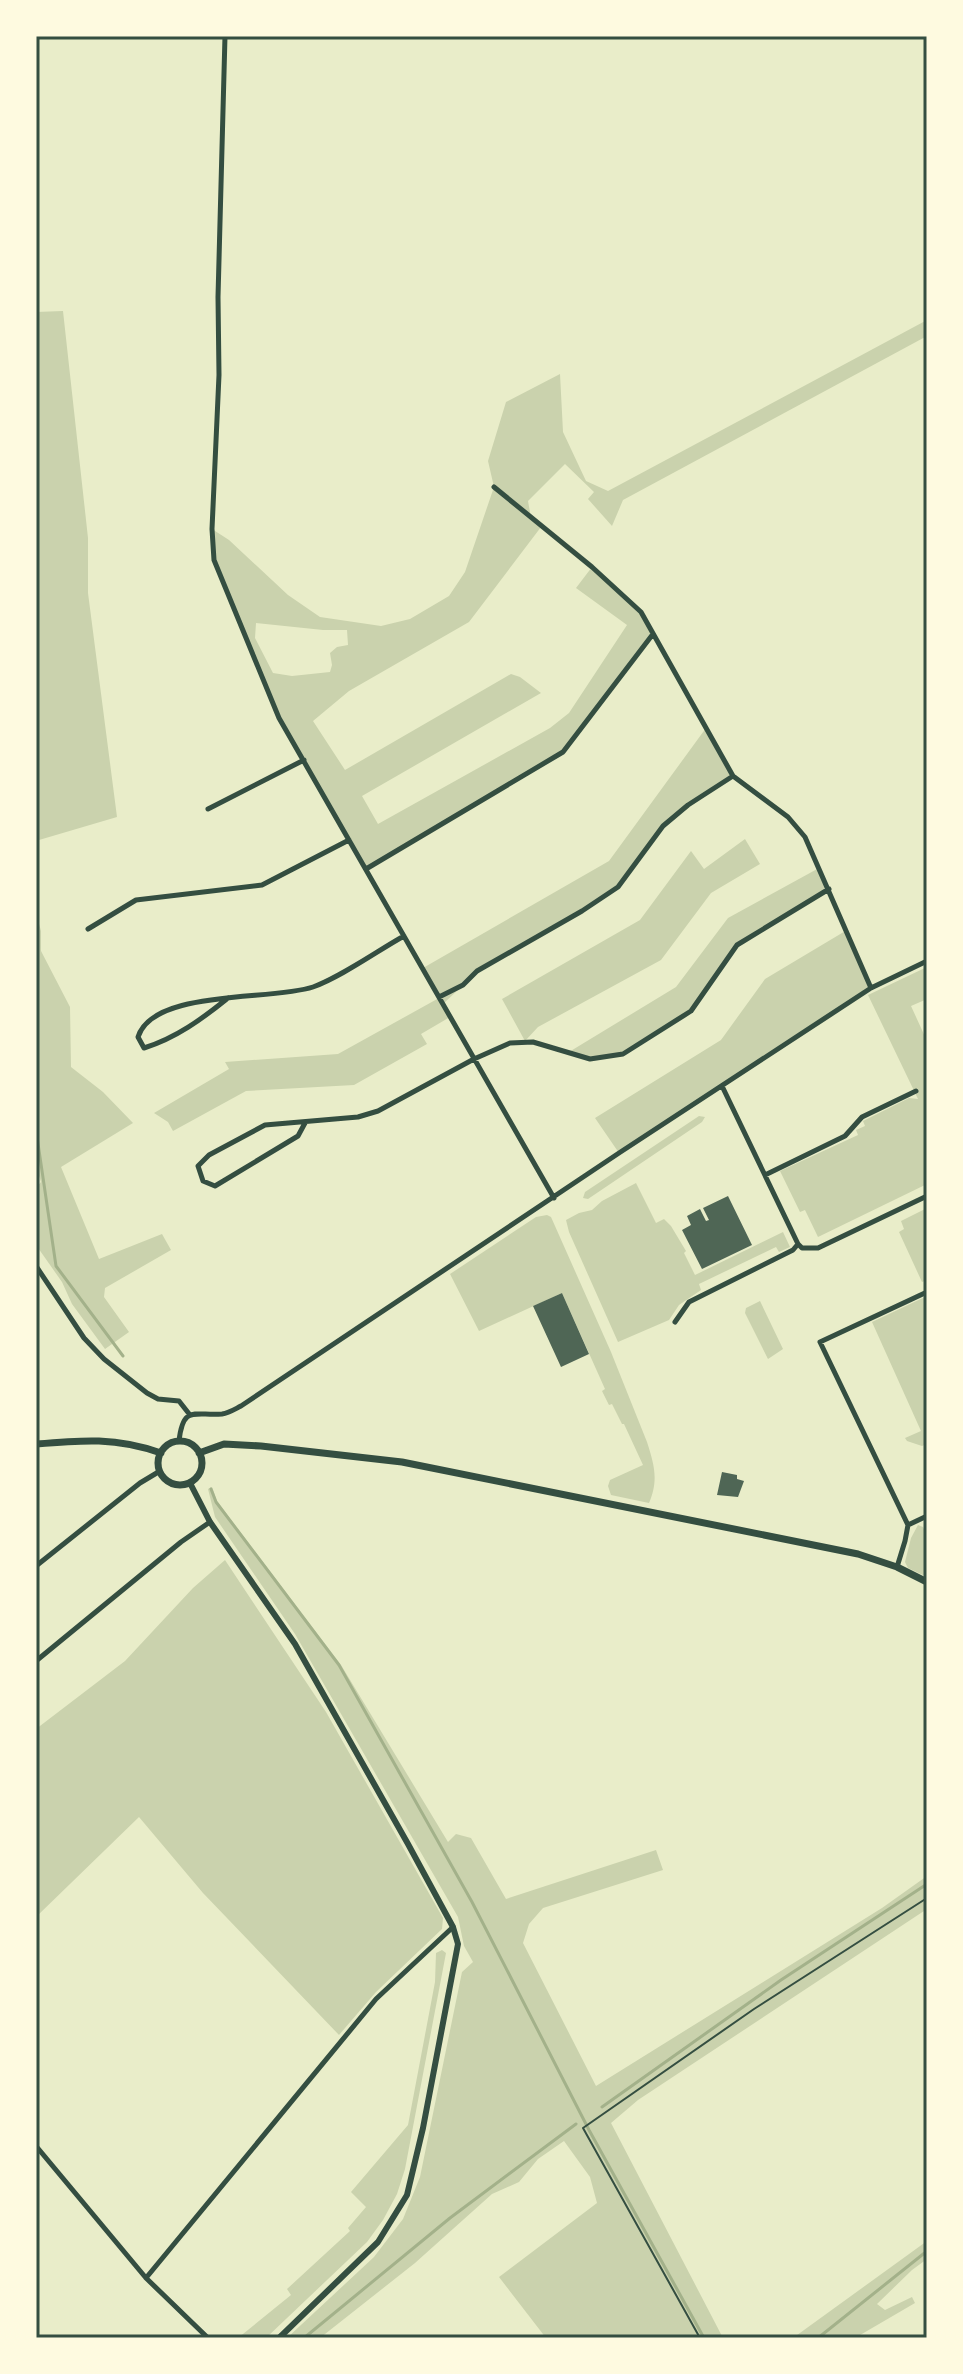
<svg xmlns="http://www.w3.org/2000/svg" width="963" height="2374" viewBox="0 0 963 2374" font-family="'Source Sans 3',sans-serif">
  <rect width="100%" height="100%" fill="#e9edc9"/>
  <path fill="#cad2ad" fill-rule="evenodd" d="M63,311L88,538V593L117,817L39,840L36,837V312Z
    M927,320V336L623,500L612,526L588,499L594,492L565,464L528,501L531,518L541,527L469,622L349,691L313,721L345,770L511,674L520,677L541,693L362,796L378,824L550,728L569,713L627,625L576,588L592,567L641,612L653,634L563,752L366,869L279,718L217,572L212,529L229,540L288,595L320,617L381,626L410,619L449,596L465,572L494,487L488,461L506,402L560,374L563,432L586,481L608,491ZM256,623L323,630H347L348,645L337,647L330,653L332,665L330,672L292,676L273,673L255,638Z
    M706,728L733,776L663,826L618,887L477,972L443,1004L450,1017L421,1034L427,1044L354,1085L246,1091L173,1131L168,1122L154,1113L229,1069L225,1062L338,1054L439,998L423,968L609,861Z
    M745,839L760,864L711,893L661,960L538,1027L525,1041L502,999L640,920L691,851L704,869Z
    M819,868L829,889L737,945L691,1011L623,1054L590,1059L569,1052L676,987L728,918Z
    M36,913L41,931V951L70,1007L71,1067L103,1092L133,1123L61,1167L99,1259L162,1234L171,1250L105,1288L104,1297L129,1332L105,1349L72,1304L62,1282L36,1245V1188L41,1182L36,1166Z
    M847,930L871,988L619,1153L595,1118L721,1040L765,979Z
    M927,967V999L911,1006L927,1041V1184L818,1237L805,1210L800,1212L780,1171L858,1135L856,1130L865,1126L863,1121L909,1098L918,1099L868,995Z
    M699,1116L705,1117L702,1122L588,1199L583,1198L585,1192Z
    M636,1183L656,1223L664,1219L671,1226L686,1251L684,1253L695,1275L783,1232L790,1247L779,1252L776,1247L699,1284L701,1290L679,1305L669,1320L618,1342L569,1232L566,1220L579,1213L592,1210L602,1201Z
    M927,1208V1280L922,1282L899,1232L904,1229L901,1221Z
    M547,1215L551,1217L611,1352L647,1442C654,1464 659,1480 649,1503L611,1495L608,1486L610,1480L643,1465L624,1424H622L612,1404L609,1405L602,1391L605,1389L562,1293L479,1331L450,1274L536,1217Z
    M927,1296V1444L922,1446L907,1441L905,1438L921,1431L872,1322Z
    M760,1301L783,1349L768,1359L745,1313L746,1308Z
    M212,1487L217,1501L341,1665L448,1842L456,1834L471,1838L506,1899L656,1850L663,1870L543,1908L529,1924L523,1943L596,2086L882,1908L927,1876V1909L638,2100L611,2123L723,2338H546L499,2277L597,2203L590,2177L564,2141L538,2159L519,2182L492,2194L415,2263L320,2338H287L374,2257L403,2219L420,2177L462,1972L473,1962L464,1946L458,1917L295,1634L215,1517L208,1489Z
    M918,1525L923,1527L927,1536V1577L908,1568L905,1562L911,1538Z
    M225,1560L326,1712L443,1918L442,1929L376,1992L339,2035L203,1893L139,1817L36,1917V1729L125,1661L193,1588Z
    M442,1950L446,1953L405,2169L397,2194L383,2220L367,2242L266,2338H238L291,2295L287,2289L350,2231L348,2228L366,2207L351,2192L408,2125L435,1982L436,1953Z
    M927,2241V2259L912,2270L877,2304L885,2310L912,2297L915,2303L855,2338H793Z"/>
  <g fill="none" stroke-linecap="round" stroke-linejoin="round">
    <path stroke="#a3b18a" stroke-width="3" d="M36,1130L56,1266L123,1356
      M211,1489L216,1502L339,1665L472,1902L589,2130L704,2338
      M602,2107L781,1980L927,1884
      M304,2338L450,2218L576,2124
      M818,2338L927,2251"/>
  </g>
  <path fill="#4f6655" d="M728,1196L752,1245L702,1269L682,1230L691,1225L687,1216L700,1209L706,1221L709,1220L703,1208Z
    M562,1293L589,1354L561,1367L533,1306Z
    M722,1472L737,1475V1479L744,1481L738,1497L717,1495Z"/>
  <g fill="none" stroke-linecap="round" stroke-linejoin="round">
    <path stroke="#344e41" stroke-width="2" d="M700,2338L583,2128L754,2009L927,1898"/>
    <path stroke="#344e41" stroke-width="5" d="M225,36L218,297L219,375L212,529L214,560L279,718L554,1198
      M494,487L592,567L641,612L733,776L788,817L805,837L871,988
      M208,809L304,760
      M366,869L563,752L653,634
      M88,929L136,900L262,885L349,840
      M439,997L463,985L477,971L582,911L618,887L663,826L688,805L733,776
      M228,998C202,1019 176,1038 144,1048L138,1037C153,989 271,1001 313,987C341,977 377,951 404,936
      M722,1086L798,1244L802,1248H818L927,1196
      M305,1123L298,1136L215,1186L203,1181L198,1166L209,1155L265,1125L358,1117L378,1111L474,1059L510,1043L533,1042L590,1059L623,1054L691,1011L737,945L829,889
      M765,1175L845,1136L862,1117L916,1091
      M36,1266L84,1338L104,1359L147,1393L158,1399L179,1401L190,1415
      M675,1322L689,1302L793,1250L798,1244
      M179,1441C183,1405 194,1416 222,1414C229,1413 235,1409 241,1406L619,1153L871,988L927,961
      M908,1525L927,1516
      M36,1566L140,1483L160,1471
      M897,1567L905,1541L908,1525L820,1342L927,1292
      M36,1661L181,1542L210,1522
      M36,2146L146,2278L208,2338
      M146,2278L376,1999L453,1927"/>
    <path stroke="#344e41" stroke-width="6" d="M190,1483L210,1522L295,1644L408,1844L453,1927L458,1944L423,2128L407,2195L378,2242L279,2338"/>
    <path stroke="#344e41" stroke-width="7" d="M158 1463a22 22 0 1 1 44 0a22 22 0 1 1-44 0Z
      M36,1444C82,1440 116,1437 161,1453
      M199,1453L224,1444L261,1446L402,1462L858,1554L897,1567L927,1582"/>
  </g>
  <rect width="963" height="2374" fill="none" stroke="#fefae0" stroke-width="76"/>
  <rect x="38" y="38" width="887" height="2298" fill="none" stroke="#344e41" stroke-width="3"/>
</svg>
